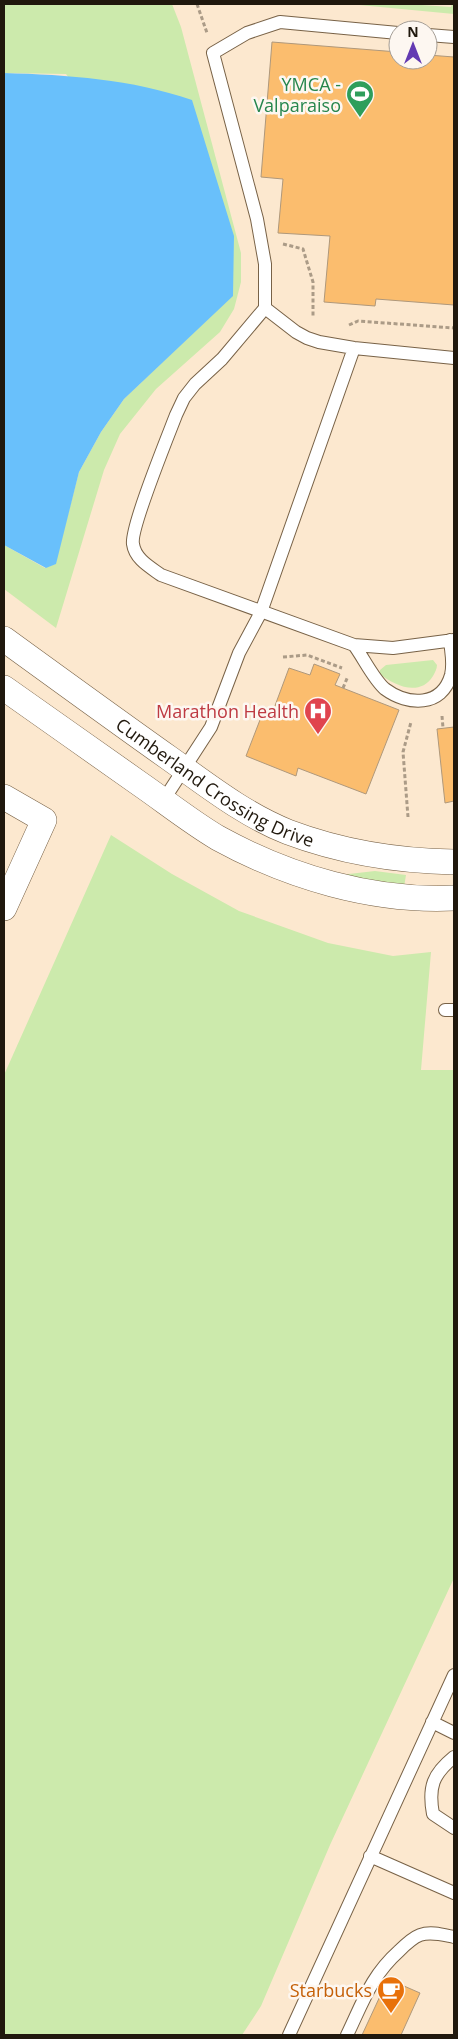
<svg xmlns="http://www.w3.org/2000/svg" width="458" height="2039" viewBox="0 0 458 2039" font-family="'Open Sans',sans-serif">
  <rect width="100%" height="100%" fill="#fce8cf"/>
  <path fill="#cceaac" d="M4,4H172L181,27L241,253V282L234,309L220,332L156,389L120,434L104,470L56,628L4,589V545L45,568L55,564L79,472L101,432L124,399L232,296L66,74L4,73Z
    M349,4H407L451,7L452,4H454V14Z
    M433,660L437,665C437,669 435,672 433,676C420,697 395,686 380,674V670L386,665Z
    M111,835L172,874L239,911L328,943L393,956L431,952L421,1070H454V1578L330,1845L261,2006L242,2035L4,2034V1075Z
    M375,871L406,875L404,887L340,875Z"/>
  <path fill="#69c0fb" d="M4,73C69,75 131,79 192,100L234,236L233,296L124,399L101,432L79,472L56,564L46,568L4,545Z"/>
  <path fill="#fbbd6e" stroke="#af987b" d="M272,42L398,52V60H428V55L454,57V305L376,299L375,306L324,302L330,236L278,233L283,179L261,177Z
    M314,664L340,674L335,685L399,710L366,794L298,768L296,776L246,756L265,707L273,711L289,668L310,675Z
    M454,727V801L445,803L437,729Z
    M388,1979L420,1993L401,2035H362Z"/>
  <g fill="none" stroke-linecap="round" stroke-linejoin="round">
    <g stroke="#786247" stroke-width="14">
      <path id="service" d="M398,33L280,22L247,33L213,53L257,219L265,264V308L222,359L195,384L184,398L176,415C168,436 130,529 133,544C135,559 150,567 161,575L354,645L393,648L454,640
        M428,35L454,37
        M265,308L296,332L307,338L319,342L354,348L454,358
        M354,645C363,657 374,680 385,689C408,706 442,707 451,675C454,663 451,652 450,640
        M163,801L211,727L239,653L261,612L354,348
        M445,1010H454
        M432,1722L454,1733
        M454,1757C433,1774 428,1787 433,1814L454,1828
        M370,1856L454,1893
        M289,2035L454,1675
        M347,2035C363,2002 371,1976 399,1951C405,1945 412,1938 420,1935C431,1931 444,1935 454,1937"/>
    </g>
    <g stroke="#786247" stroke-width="26">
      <g id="minor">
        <path id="s1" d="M4,639C59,679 114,719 169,758C207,785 245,815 288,832C341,852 398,861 454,862"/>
        <path d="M4,688C49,720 95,752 140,784C166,802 191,822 218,838C289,877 373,902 454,898"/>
        <path d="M4,797L44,820L4,908"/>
      </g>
    </g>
    <path stroke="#ab9b87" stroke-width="3" stroke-dasharray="4 2.5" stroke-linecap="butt" d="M197,4L207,33
      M283,244L303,249L313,282V318
      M349,325L358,321L454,328
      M283,657L307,655L342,668
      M343,688L348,676
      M442,716L443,728
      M408,817L403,752L411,722"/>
    <use href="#service" stroke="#fff" stroke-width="12"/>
    <use href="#minor" stroke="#fff" stroke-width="25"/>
  </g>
  <defs>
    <g id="stadium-pin" transform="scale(1.4375)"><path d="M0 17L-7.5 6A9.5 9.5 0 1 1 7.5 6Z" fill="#2e9e5b" stroke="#fdf7f1"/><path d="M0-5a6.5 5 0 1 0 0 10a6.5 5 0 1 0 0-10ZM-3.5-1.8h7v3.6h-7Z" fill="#fff"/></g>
    <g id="hospital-pin" transform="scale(1.4375)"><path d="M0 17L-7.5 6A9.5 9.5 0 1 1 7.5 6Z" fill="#e0444e" stroke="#fdf7f1"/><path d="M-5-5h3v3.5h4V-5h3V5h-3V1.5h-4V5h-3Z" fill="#fff"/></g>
    <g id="cafe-pin" transform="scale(1.4375)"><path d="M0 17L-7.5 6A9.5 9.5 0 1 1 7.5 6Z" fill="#e8710a" stroke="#fdf7f1"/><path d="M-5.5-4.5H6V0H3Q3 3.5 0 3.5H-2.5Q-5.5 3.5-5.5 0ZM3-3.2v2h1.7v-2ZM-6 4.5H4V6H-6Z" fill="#fff"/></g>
  </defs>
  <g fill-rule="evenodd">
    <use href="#stadium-pin" x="360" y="94"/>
    <use href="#hospital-pin" x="318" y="711"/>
    <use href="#cafe-pin" x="391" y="1990"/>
  </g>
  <g text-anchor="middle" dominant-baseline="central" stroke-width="5" stroke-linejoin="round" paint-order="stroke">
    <g font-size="18" fill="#27864d" stroke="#fdf7f1" text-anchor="end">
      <text x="341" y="84">YMCA -<tspan x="341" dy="21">Valparaiso</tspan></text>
    </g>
    <g font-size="18" fill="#be3a42" stroke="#fdf7f1" text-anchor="end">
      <text x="299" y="711">Marathon Health</text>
    </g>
    <g font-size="18" fill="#20180d" stroke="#fdf7f1">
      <text stroke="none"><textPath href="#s1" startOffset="256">Cumberland Crossing Drive</textPath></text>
    </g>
    <g font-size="18" fill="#c56008" stroke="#fdf7f1" text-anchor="end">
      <text x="372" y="1990">Starbucks</text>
    </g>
  </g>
  <rect width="458" height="2039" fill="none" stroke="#20180d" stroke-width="10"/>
  <g transform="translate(413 45)"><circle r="24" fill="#fdf7f1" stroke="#a59e96"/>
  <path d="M0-4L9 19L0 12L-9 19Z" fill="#633ab2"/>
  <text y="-8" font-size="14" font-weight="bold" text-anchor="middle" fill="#20180d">N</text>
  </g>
</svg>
